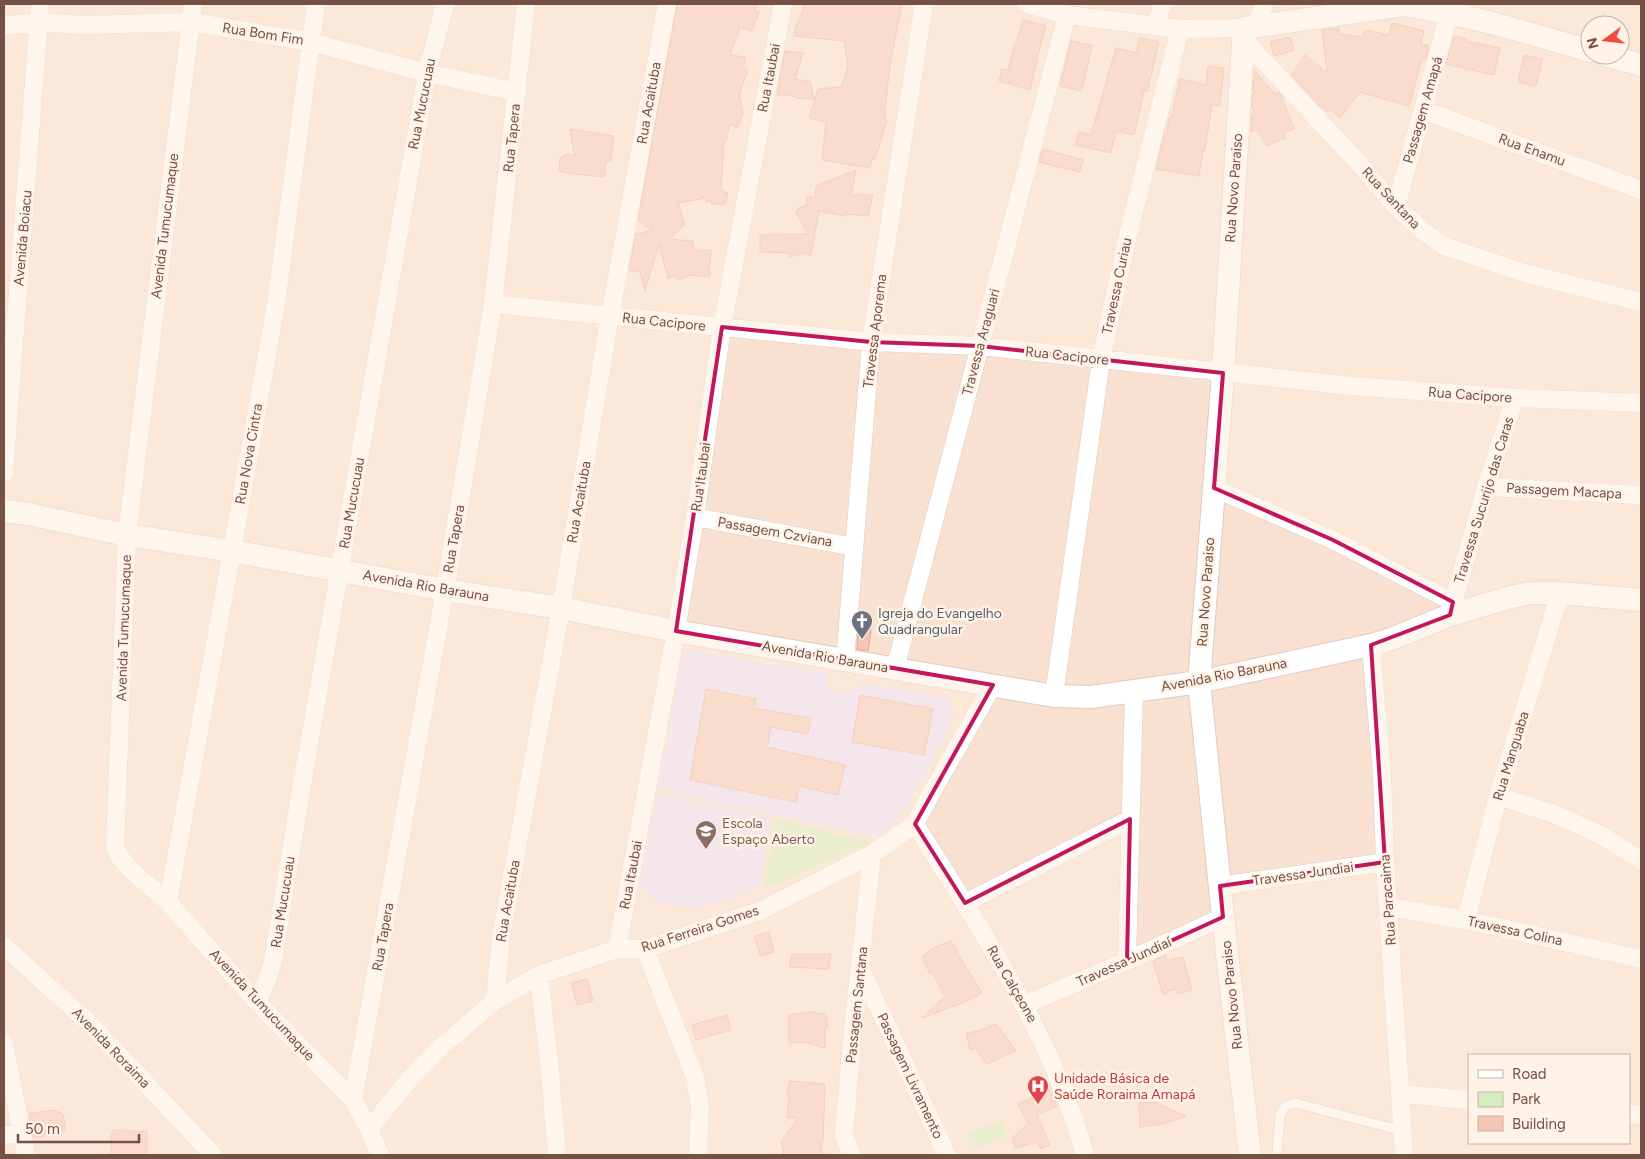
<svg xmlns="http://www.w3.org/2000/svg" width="1645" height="1159" viewBox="0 0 1645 1159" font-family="Figtree,sans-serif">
  <rect width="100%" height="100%" fill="#feeedf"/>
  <path fill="#f8e1d0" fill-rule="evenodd" d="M4,4H1641V1155H4ZM1590,25H1620V55H1590ZM1469,1055H1629V1143H1469Z"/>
  <path fill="#ebdcfa" d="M684,649L826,673L828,691L849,694L859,683L947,697L955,716L909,803L883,838L658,789Z
    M658,794L771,818L760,887L726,901L695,908L667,905L656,901L640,882Z"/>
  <path fill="#d6ecbd" d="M775,818L871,843L765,889Z
    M1001,1120L1007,1136L973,1149L967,1133Z"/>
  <path fill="#f5c6b5" stroke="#e8a994" d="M677,4H757L754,11L759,12L752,31L740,27L730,55L746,57L743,67L748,69L739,95L743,113L737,128L730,124L726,141L724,140L721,191L728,193L725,204H711V201L706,202L705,198L678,203L685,224L669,239L693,241L694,251L711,250L709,277L690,275L678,280L677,276L668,278L659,244L645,291L640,272L629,270L636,234L653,230L638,221Z
    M804,4H902L891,59L885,107V117L887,121L875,159H872L870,168L822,160L826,122L809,118L818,89L842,87L848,65L844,41L795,36V29L803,11Z
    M1023,20L1046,26L1040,47L1030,90L999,81L1002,69L1008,70L1014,46H1015Z
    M1392,23L1424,31L1421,44L1429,46L1426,59H1422L1409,106L1360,92L1340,118L1330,110L1328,112L1321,107L1291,75L1305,55L1327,73L1322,30L1339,28L1340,34L1363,37L1365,30L1389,35Z
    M1454,36L1466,39V41L1500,48L1494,75L1446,64Z
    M1290,37L1294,50L1274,56L1270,42Z
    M1140,38L1159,42L1147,92L1144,91L1134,135L1116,131L1111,153L1075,145L1079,132L1091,135L1116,48L1136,53Z
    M1071,41L1092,45L1082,91L1060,86Z
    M785,51L803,53L795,79L810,82L814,99L798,98L789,95H777Z
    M1524,55L1542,59L1536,86L1518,82Z
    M1208,66L1224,68L1220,106L1212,105L1205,150H1203L1199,176L1156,169L1165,132L1167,133L1169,118H1171L1180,79L1206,85Z
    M1255,71L1276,95L1278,92L1281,95L1294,129L1283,133L1285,138L1266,146L1259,130L1251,132L1252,115L1255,114L1252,106L1253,94L1255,93L1253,89Z
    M570,129L614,136L611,162H605V177L574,174L559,171L560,159L566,154L575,156Z
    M1043,149L1083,160L1080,172L1039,162Z
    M856,170L851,195H873L868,216L845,214V216L819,211L811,255L803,253L790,257V253L760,252V235L808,234L796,213L799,208L807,205V197H815L816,186Z
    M858,628L871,630L868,651L857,649Z
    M706,689L756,699L754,708L811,718L808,734L771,727L767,747L845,765L838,795L799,786L796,802L690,780Z
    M860,695L933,709L924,755L852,742Z
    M769,932L774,952L760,956L755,936Z
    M951,941L958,952L957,953L982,993L965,1002L922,1018L945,996L932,972L930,974L922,957L935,947Z
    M792,954H831L829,969L789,967Z
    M1166,955V961L1183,957L1192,990L1177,994L1176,989L1168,991V994L1164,995L1163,992H1162L1153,961Z
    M587,979L593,1001L577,1005L571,983Z
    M809,1012L826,1014L828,1028H825V1048L803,1042L789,1043L788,1015Z
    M727,1015L731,1030L696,1040L692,1025Z
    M996,1024L1016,1051L986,1064L976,1048L970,1050L966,1033L978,1031Z
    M790,1081L825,1084L823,1142H821L822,1155H784L781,1142L798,1118H787L789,1094L787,1093Z
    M1049,1089L1057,1106L1037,1115L1050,1145L1041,1149L1037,1142L1015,1148L1012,1138L1028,1124L1018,1104Z
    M1154,1102L1186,1116L1163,1124L1140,1127L1139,1103Z
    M53,1110L63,1114L66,1131L33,1138L29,1114Z
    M113,1130L147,1132V1155H111V1138Z"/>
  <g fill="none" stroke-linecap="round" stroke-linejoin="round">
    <g stroke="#e4cabe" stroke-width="11">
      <path id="service" d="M1277,1155L1280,1115L1285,1106L1295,1103L1403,1131"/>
    </g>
    <g stroke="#e4cabe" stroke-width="19">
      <path id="minor" d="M193,4L127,535L115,847L119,856L133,872L168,902L257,1002L353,1100L369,1129L380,1155
        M1027,4L1067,15L1180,29L1244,28
        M1155,25L1163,4
        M1257,25L1264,4
        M4,26L40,22L84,25L191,22L311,42L427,73L517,92
        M1243,39L1355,159L1396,207L1423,231L1444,246L1524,273L1641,302
        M1423,110L1641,190
        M1396,207L1449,14
        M493,304L871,342L980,346L1352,386L1515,398L1641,403
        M4,473L40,4
        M1486,487L1641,495
        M1214,488L1333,540L1453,602
        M695,517L854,547
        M1450,614L1486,487L1515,398
        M1371,645L1382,774L1385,862L1404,1155
        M845,661L871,342L924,4
        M895,669L1067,15
        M1054,696L1101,360L1127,239L1180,29
        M1498,796L1554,814L1599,834L1641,860
        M915,824C981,929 1052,1035 1085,1155
        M1220,886L1385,862
        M168,902L232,551L276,304L316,4
        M965,903L1130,819
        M1388,907L1466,920L1641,959
        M1466,920L1498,796L1560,593
        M4,946L90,1024L213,1155
        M617,949L676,631L695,517L722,327L783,4
        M645,949L695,1077L700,1107L698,1155
        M1127,961L1134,691
        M861,970L947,1155
        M539,975L550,1072L557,1155
        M495,1001L501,937L561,608L610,316L667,4
        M257,1002L267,981L273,961L301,790L427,73L445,4
        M1024,1005L1127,961L1223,917
        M4,1043L26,1155
        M1401,1094L1469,1100
        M353,1100L445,590L493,304L526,4
        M1629,1114L1641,1115
        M369,1129L408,1081L442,1046L495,1001L539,975L617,949H645L760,911L872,854L915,824L933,790L993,685
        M4,1135L21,1133
        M851,1155L844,1134L853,1029L872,854"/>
    </g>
    <g stroke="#e4cabe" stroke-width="24">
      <path id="tertiary" d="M1605,55L1641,65
        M4,511L28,514L127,535L232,551L445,590L561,608L676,631L1054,696L1091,697L1199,682L1371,645L1391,639L1450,615L1511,597L1531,593H1560L1641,600
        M1250,1155L1223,917L1199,682L1223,373L1244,28L1404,5C1467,14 1529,33 1590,51"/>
    </g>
    <use href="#service" stroke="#fff" stroke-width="9"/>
    <use href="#minor" stroke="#fff" stroke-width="18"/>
    <use href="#tertiary" stroke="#fff" stroke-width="22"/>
  </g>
  <path d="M0 0H1645V1159H0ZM722,327L871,342L980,346L1223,373L1214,488L1333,540L1453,602L1450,615L1371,645L1385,862L1220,886L1223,917L1127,961L1130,819L965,903L915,824L993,685L676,631Z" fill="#feeedf" fill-opacity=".55" fill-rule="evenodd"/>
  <path fill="none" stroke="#c2185b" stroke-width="4" stroke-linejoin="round" d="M722,327L871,342L980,346L1223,373L1214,488L1333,540L1453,602L1450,615L1371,645L1385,862L1220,886L1223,917L1127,961L1130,819L965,903L915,824L993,685L676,631Z"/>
  <defs>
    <g id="church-pin" transform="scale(1.125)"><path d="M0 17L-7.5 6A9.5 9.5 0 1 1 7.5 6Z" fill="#6b7280" stroke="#fff2e7"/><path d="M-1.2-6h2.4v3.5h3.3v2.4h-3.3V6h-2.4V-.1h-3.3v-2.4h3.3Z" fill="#fff"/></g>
    <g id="school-pin" transform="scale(1.125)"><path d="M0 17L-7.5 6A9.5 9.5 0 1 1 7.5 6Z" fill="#8d6e63" stroke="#fff2e7"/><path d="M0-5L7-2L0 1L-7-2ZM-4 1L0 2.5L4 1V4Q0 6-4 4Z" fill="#fff"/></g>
    <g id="hospital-pin" transform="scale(1.125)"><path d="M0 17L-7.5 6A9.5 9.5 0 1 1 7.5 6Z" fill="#e0444e" stroke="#fff2e7"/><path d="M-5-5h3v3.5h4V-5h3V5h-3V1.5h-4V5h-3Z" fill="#fff"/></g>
  </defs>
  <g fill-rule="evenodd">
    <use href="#church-pin" x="862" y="621"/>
    <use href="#school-pin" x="706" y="831"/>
    <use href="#hospital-pin" x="1038" y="1086"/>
  </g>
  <g text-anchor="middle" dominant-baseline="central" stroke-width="5" stroke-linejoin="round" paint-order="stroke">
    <g font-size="14" fill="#755045" stroke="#fff2e7">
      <text transform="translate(263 34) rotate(9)">Rua Bom Fim</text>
      <text transform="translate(769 78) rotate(-79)">Rua Itaubai</text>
      <text transform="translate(649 103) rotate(-80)">Rua Acaituba</text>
      <text transform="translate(422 104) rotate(-79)">Rua Mucucuau</text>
      <text transform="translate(1423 110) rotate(-74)">Passagem Amapá</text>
      <text transform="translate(512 138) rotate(-84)">Rua Tapera</text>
      <text transform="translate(1532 150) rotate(20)">Rua Enamu</text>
      <text transform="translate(1234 188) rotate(-86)">Rua Novo Paraiso</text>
      <text transform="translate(1391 198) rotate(47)">Rua Santana</text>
      <text transform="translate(165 226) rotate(-83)">Avenida Tumucumaque</text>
      <text transform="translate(23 238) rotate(-85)">Avenida Boiacu</text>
      <text transform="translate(1117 286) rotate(-78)">Travessa Curiau</text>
      <text transform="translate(664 322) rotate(6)">Rua Cacipore</text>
      <text transform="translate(875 331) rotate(-83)">Travessa Aporema</text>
      <text transform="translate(981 342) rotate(-75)">Travessa Araguari</text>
      <text transform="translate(1067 356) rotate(6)">Rua Cacipore</text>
      <text transform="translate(1470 395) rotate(4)">Rua Cacipore</text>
      <text transform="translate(249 454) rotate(-80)">Rua Nova Cintra</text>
      <text transform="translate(701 477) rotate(-82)">Rua Itaubai</text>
      <text transform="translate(1564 491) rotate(3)">Passagem Macapa</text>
      <text transform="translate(1484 500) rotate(-73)">Travessa Sucurijo das Caras</text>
      <text transform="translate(579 502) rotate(-80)">Rua Acaituba</text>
      <text transform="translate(352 503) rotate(-80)">Rua Mucucuau</text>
      <text transform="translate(775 532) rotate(10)">Passagem Czviana</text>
      <text transform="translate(454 539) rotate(-80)">Rua Tapera</text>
      <text transform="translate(426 586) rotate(10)">Avenida Rio Barauna</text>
      <text transform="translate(1206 592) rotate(-86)">Rua Novo Paraiso</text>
      <text transform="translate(124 628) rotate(-88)">Avenida Tumucumaque</text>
      <text transform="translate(825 657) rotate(10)">Avenida Rio Barauna</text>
      <text transform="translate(1224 675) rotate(-11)">Avenida Rio Barauna</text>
      <text transform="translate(1511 756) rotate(-73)">Rua Manguaba</text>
      <text transform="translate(1303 874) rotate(-8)">Travessa Jundiai</text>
      <text transform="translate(631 875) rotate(-79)">Rua Itaubai</text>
      <text transform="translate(1388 900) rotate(-94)">Rua Paracaima</text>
      <text transform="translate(508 901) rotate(-80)">Rua Acaituba</text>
      <text transform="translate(283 902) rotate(-81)">Rua Mucucuau</text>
      <text transform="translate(700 929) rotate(-18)">Rua Ferreira Gomes</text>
      <text transform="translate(1515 931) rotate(12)">Travessa Colina</text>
      <text transform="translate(383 937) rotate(-80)">Rua Tapera</text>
      <text transform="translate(1124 962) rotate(-24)">Travessa Jundiaí</text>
      <text transform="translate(1012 984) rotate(60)">Rua Calçeone</text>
      <text transform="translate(1232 995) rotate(-96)">Rua Novo Paraiso</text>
      <text transform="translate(262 1005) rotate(47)">Avenida Tumucumaque</text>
      <text transform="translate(857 1005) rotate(-84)">Passagem Santana</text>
      <text transform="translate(111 1048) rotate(46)">Avenida Roraima</text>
      <text transform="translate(910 1076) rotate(65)">Passagem Livramento</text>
    </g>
    <g font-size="14" fill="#5b616d" stroke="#fff2e7" text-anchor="start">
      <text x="878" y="613">Igreja do Evangelho<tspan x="878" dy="16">Quadrangular</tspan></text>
    </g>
    <g font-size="14" fill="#785e54" stroke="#fff2e7" text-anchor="start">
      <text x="722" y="823">Escola<tspan x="722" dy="16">Espaço Aberto</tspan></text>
    </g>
    <g font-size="14" fill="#be3a42" stroke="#fff2e7" text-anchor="start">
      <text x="1054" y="1078">Unidade Básica de<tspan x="1054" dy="16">Saúde Roraima Amapá</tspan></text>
    </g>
  </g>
  <rect width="1645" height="1159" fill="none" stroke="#755045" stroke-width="10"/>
  <rect x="1468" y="1054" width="162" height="90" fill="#fff2e7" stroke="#c8b1a6"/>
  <rect x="1478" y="1070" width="25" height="8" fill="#ffffff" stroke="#c8b1a6"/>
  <text x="1512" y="1079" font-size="15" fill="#755045">Road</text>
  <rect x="1478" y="1092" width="25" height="15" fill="#d6ecbd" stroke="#c8b1a6"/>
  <text x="1512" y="1104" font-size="15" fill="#755045">Park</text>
  <rect x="1478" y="1116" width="25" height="15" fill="#f5c6b5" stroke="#c8b1a6"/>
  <text x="1512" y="1129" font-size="15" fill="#755045">Building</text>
  <g transform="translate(1605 40) rotate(255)"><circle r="24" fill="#fff2e7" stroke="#c8b1a6"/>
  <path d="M0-4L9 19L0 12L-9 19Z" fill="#f04c3b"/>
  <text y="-8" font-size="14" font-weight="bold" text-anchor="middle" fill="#755045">N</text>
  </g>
  <path d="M18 1134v8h121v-8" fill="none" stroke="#755045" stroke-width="2.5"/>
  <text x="25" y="1134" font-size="15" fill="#755045" stroke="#fff2e7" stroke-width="4" paint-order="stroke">50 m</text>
</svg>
